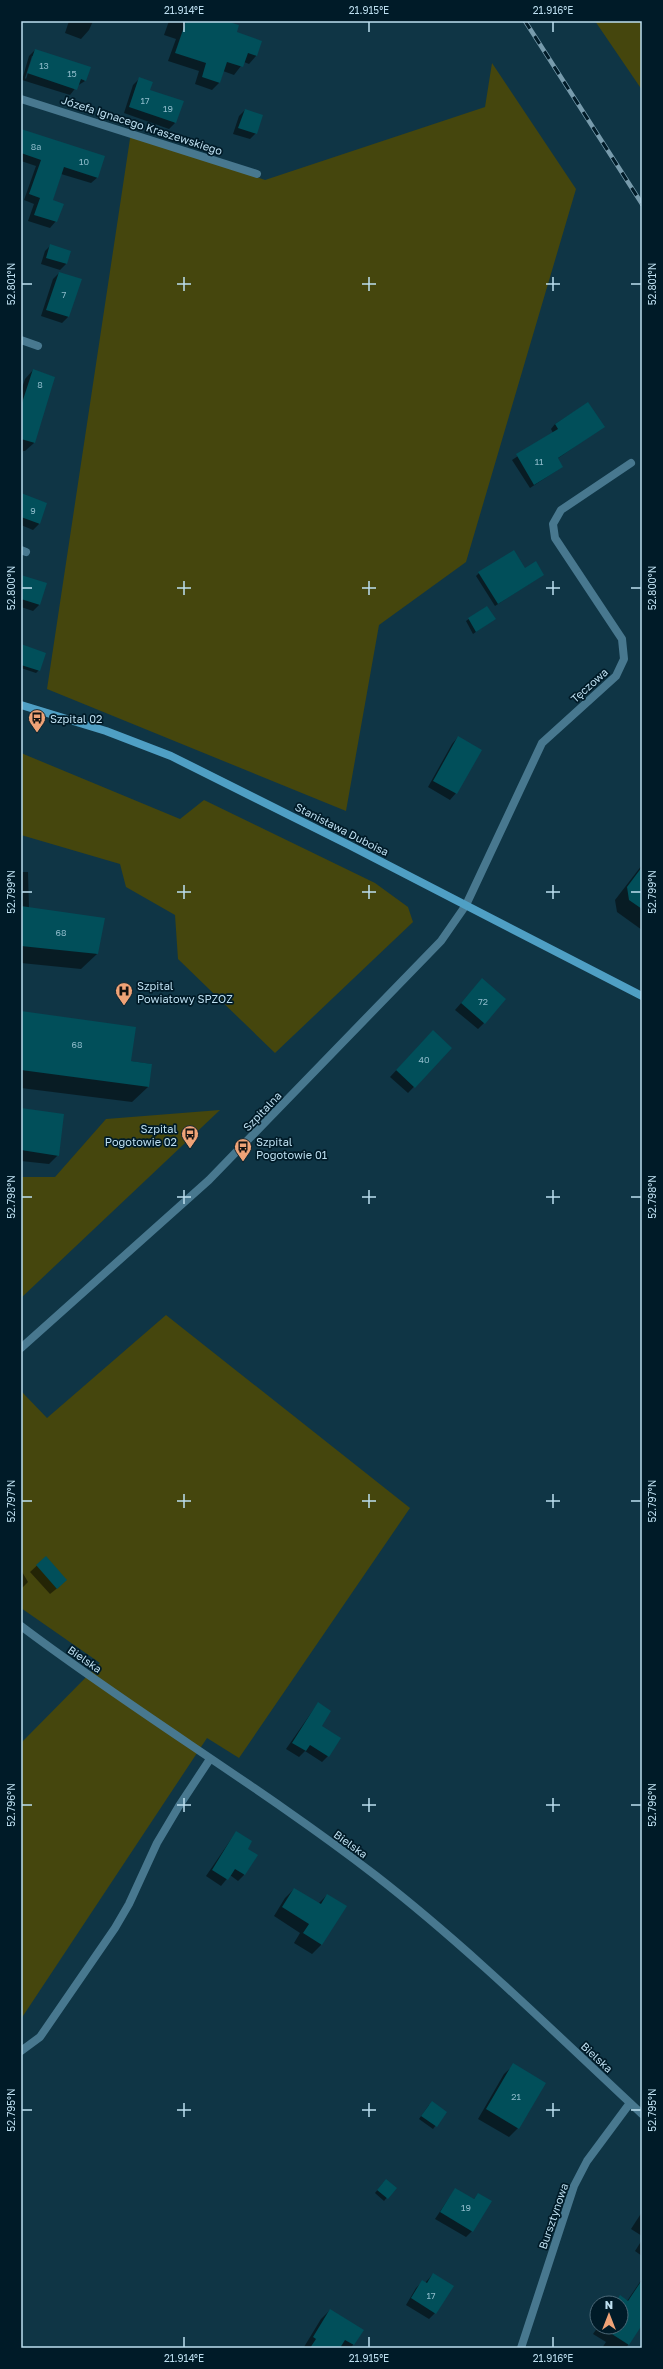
<svg xmlns="http://www.w3.org/2000/svg" width="663" height="2369" viewBox="0 0 663 2369" font-family="'Golos Text',sans-serif">
  <rect width="100%" height="100%" fill="#0f3545"/>
  <path fill="#45460d" d="M595,21H642V90Z
    M492,63L576,189L466,562L379,625L346,811L47,689L131,132L265,180L485,107Z
    M21,753L180,819L204,800L375,883L408,907L413,922L275,1053L178,959L175,915L126,887L120,864L21,835Z
    M220,1110L21,1298V1177H55L106,1119Z
    M166,1315L410,1508L239,1758L207,1738L21,2019V1743L100,1663L21,1608V1391L47,1418Z"/>
  <path fill="#0007" fill-rule="evenodd" d="M69,21H93L89,30L81,39L65,33Z
    M169,21H223L236,33L261,41L256,56L249,64L244,62L234,75L223,71L220,82L212,90L195,84L199,71L168,61L176,39L164,35Z
    M35,50L85,81L77,86L70,95L22,80L29,56ZM32,56H34L26,79L25,78Z
    M139,79L175,123L169,129L124,113L133,85Z
    M245,110L256,133L250,139L233,134L239,116Z
    M21,130L98,177L91,183L61,174L52,201L56,221L50,228L28,221L34,204L24,200L36,166L21,161Z
    M51,245L70,252L66,264L60,270L41,264L45,251Z
    M59,273L80,280L68,317L62,323L41,316L53,279Z
    M33,370L54,377L34,443L25,451H23L21,456V391L25,379Z
    M588,403L603,427L557,459L562,467L530,488L512,460L553,433L551,429L555,424Z
    M21,495L46,503L39,524L33,530L21,525Z
    M525,569L540,577L495,606L476,576L479,573Z
    M21,576L46,584L39,605L33,611L21,607Z
    M486,607L494,619L473,634L466,621Z
    M21,649L39,670L36,673L21,668Z
    M458,737L456,793L450,800L428,787L452,744Z
    M642,865V930L617,912L615,900Z
    M21,872H28L29,908L97,954L81,969L21,963Z
    M482,979L484,1023L478,1029L455,1010Z
    M21,1012L130,1061L151,1064L148,1087L132,1102L21,1088Z
    M427,1037L451,1048L408,1093L390,1077Z
    M21,1109L58,1155L49,1164L21,1161Z
    M46,1557L60,1586L50,1594L30,1572Z
    M21,1570L28,1582L21,1589Z
    M318,1703L320,1726L328,1756L322,1762L305,1751L299,1757L286,1749Z
    M236,1832L244,1875L238,1881L230,1875L221,1886L206,1876Z
    M294,1889L318,1904L327,1895L321,1945L312,1954L294,1943L300,1933L274,1916L285,1898Z
    M514,2065L518,2128L509,2137L478,2119L504,2074Z
    M429,2105L446,2112L433,2129L419,2119Z
    M383,2183L395,2188L384,2201L375,2193Z
    M455,2189L473,2200L478,2194L472,2231L466,2237L435,2219Z
    M642,2212V2236L631,2229Z
    M642,2240V2256L635,2251Z
    M433,2274L435,2313L429,2319L406,2305L416,2288L422,2282L425,2283Z
    M642,2279V2324L626,2348H602L606,2342L593,2334L598,2327H621V2303H614L620,2297L627,2301Z
    M330,2310L362,2330L353,2345L350,2348L304,2347L321,2319Z"/>
  <path fill="#014f5a" d="M186,21H226L239,25L237,32L262,41L257,56L248,53L243,67L227,62L220,83L202,77L206,63L175,53Z
    M35,49L91,67L86,81L81,79L77,90L27,73Z
    M139,77L153,82L150,90L184,101L176,123L129,107Z
    M245,109L263,115L257,134L238,128Z
    M21,129L105,156L98,178L64,167L53,200L64,204L57,222L34,215L40,198L29,194L41,160L21,153Z
    M50,244L71,251L67,264L46,258Z
    M59,272L82,279L69,317L46,310Z
    M33,369L55,377L35,443L21,439V406Z
    M588,402L605,427L558,458L563,467L534,485L516,454L558,429L555,424Z
    M21,493L47,503L40,524L21,517Z
    M514,550L525,568L536,561L544,575L498,604L478,572Z
    M21,575L47,583L40,605L21,599Z
    M487,606L496,619L476,632L468,618Z
    M21,644L46,653L40,671L21,665Z
    M458,736L482,750L457,794L433,781Z
    M642,867V909L629,900L627,887Z
    M21,906L105,918L98,954L21,946Z
    M482,978L506,999L485,1024L461,1003Z
    M21,1011L136,1027L131,1061L152,1064L149,1087L21,1070Z
    M433,1030L452,1048L415,1088L396,1070Z
    M21,1108L64,1114L59,1156L21,1150Z
    M46,1556L67,1580L57,1589L36,1565Z
    M318,1702L331,1711L322,1726L341,1738L329,1757L310,1745L306,1751L292,1743Z
    M236,1831L252,1841L248,1849L258,1855L245,1875L235,1869L228,1880L212,1870Z
    M294,1888L321,1904L327,1894L347,1906L322,1945L303,1933L309,1924L282,1907Z
    M513,2063L546,2083L519,2129L486,2109Z
    M432,2101L447,2112L437,2127L421,2116Z
    M386,2179L397,2188L388,2199L377,2190Z
    M455,2188L474,2199L478,2193L492,2201L473,2232L440,2212Z
    M433,2273L454,2286L436,2314L411,2298L422,2280L427,2283Z
    M642,2280V2325L629,2345L601,2327H621V2303H615L620,2295L628,2301Z
    M330,2309L364,2330L354,2345L345,2340L340,2348H310L316,2339L313,2337Z"/>
  <g fill="none" stroke-linecap="round" stroke-linejoin="round">
    <path stroke="#48788f" stroke-width="8" d="M21,99L257,174
      M21,340L38,346
      M21,550L26,552
      M21,1348L209,1180L441,941L466,905L542,743L616,676L624,659L622,639L555,538L553,524L561,510L631,463
      M21,1626C136,1713 261,1787 375,1875C469,1948 555,2033 642,2114
      M21,2051L40,2037L115,1928L129,1904L157,1843L179,1806L210,1759
      M521,2348L574,2186L587,2161L630,2103"/>
    <path stroke="#4f9fc4" stroke-width="8" d="M21,705L106,731L171,756L349,845L642,996"/>
    <g stroke="#779bac" stroke-width="4.5">
      <path id="rail" d="M525,21L642,204"/>
    </g>
    <use href="#rail" stroke="#001b28" stroke-width="3" stroke-dasharray="9" stroke-linecap="butt"/>
  </g>
  <path fill="none" stroke="#bddff0" stroke-width="1.5" d="M184,22V32M369,22V32M553,22V32M184,277V291M369,277V291M553,277V291M22,284H32M177,284H191M362,284H376M546,284H560M631,284H641M184,581V595M369,581V595M553,581V595M22,588H32M177,588H191M362,588H376M546,588H560M631,588H641M184,885V899M369,885V899M553,885V899M22,892H32M177,892H191M362,892H376M546,892H560M631,892H641M184,1190V1204M369,1190V1204M553,1190V1204M22,1197H32M177,1197H191M362,1197H376M546,1197H560M631,1197H641M184,1494V1508M369,1494V1508M553,1494V1508M22,1501H32M177,1501H191M362,1501H376M546,1501H560M631,1501H641M184,1798V1812M369,1798V1812M553,1798V1812M22,1805H32M177,1805H191M362,1805H376M546,1805H560M631,1805H641M184,2103V2117M369,2103V2117M553,2103V2117M22,2110H32M177,2110H191M362,2110H376M546,2110H560M631,2110H641M184,2337V2347M369,2337V2347M553,2337V2347"/>
  <defs>
    <g id="bus-pin" transform="scale(0.9)"><path d="M0 17L-7.5 6A9.5 9.5 0 1 1 7.5 6Z" fill="#efa377" stroke="#001b28"/><path d="M-5-6H5V4H4V6H2V4H-2V6H-4V4H-5ZM-3.5-4V0h7V-4ZM-3.5 1.2v1.5H-2V1.2ZM2 1.2v1.5H3.5V1.2Z" fill="#111"/></g>
    <g id="hospital-pin" transform="scale(0.9)"><path d="M0 17L-7.5 6A9.5 9.5 0 1 1 7.5 6Z" fill="#efa377" stroke="#001b28"/><path d="M-5-5h3v3.5h4V-5h3V5h-3V1.5h-4V5h-3Z" fill="#111"/></g>
  </defs>
  <g fill-rule="evenodd">
    <use href="#bus-pin" x="37" y="718"/>
    <use href="#hospital-pin" x="124" y="991"/>
    <use href="#bus-pin" x="190" y="1134"/>
    <use href="#bus-pin" x="243" y="1147"/>
  </g>
  <g text-anchor="middle" dominant-baseline="central" stroke-width="3.5" stroke-linejoin="round" paint-order="stroke">
    <g font-size="9" fill="#8ebbca">
      <text x="44" y="65">13</text>
      <text x="72" y="73">15</text>
      <text x="145" y="100">17</text>
      <text x="168" y="108">19</text>
      <text x="36" y="146">8a</text>
      <text x="84" y="161">10</text>
      <text x="64" y="294">7</text>
      <text x="40" y="384">8</text>
      <text x="539" y="461">11</text>
      <text x="33" y="510">9</text>
      <text x="61" y="932">68</text>
      <text x="483" y="1001">72</text>
      <text x="77" y="1044">68</text>
      <text x="424" y="1059">40</text>
      <text x="516" y="2096">21</text>
      <text x="466" y="2207">19</text>
      <text x="431" y="2295">17</text>
    </g>
    <g font-size="11" fill="#bddff0" stroke="#001b28">
      <text transform="translate(142 125) rotate(18)">Józefa Ignacego Kraszewskiego</text>
      <text transform="translate(589 685) rotate(-42)">Tęczowa</text>
      <text transform="translate(342 829) rotate(27)">Stanisława Duboisa</text>
      <text transform="translate(262 1111) rotate(-46)">Szpitalna</text>
      <text transform="translate(85 1659) rotate(35)">Bielska</text>
      <text transform="translate(351 1844) rotate(36)">Bielska</text>
      <text transform="translate(597 2057) rotate(43)">Bielska</text>
      <text transform="translate(553 2216) rotate(-71)">Bursztynowa</text>
    </g>
    <g font-size="11" fill="#bddff0" stroke="#001b28" text-anchor="start">
      <text x="50" y="718">Szpital 02</text>
      <text x="137" y="985">Szpital<tspan x="137" dy="13">Powiatowy SPZOZ</tspan></text>
      <text x="177" y="1128" text-anchor="end">Szpital<tspan x="177" dy="13">Pogotowie 02</tspan></text>
      <text x="256" y="1141">Szpital<tspan x="256" dy="13">Pogotowie 01</tspan></text>
    </g>
  </g>
  <rect width="663" height="2369" fill="none" stroke="#001b28" stroke-width="44"/>
  <g transform="translate(609 2315)"><circle r="19" fill="#001b28" stroke="#4c6978"/>
  <path d="M0-3L7 15L0 10L-7 15Z" fill="#efa377"/>
  <text y="-6" font-size="11" font-weight="bold" text-anchor="middle" fill="#bddff0">N</text>
  </g>
  <rect x="22" y="22" width="619" height="2325" fill="none" stroke="#bddff0" stroke-width="1.5"/>
  <g font-size="10" text-anchor="middle" fill="#bddff0">
    <text x="184" y="14">21.914°E</text>
    <text x="369" y="14">21.915°E</text>
    <text x="553" y="14">21.916°E</text>
    <text transform="translate(11 284) rotate(-90)" y="4">52.801°N</text>
    <text transform="translate(652 284) rotate(-90)" y="4">52.801°N</text>
    <text transform="translate(11 588) rotate(-90)" y="4">52.800°N</text>
    <text transform="translate(652 588) rotate(-90)" y="4">52.800°N</text>
    <text transform="translate(11 892) rotate(-90)" y="4">52.799°N</text>
    <text transform="translate(652 892) rotate(-90)" y="4">52.799°N</text>
    <text transform="translate(11 1197) rotate(-90)" y="4">52.798°N</text>
    <text transform="translate(652 1197) rotate(-90)" y="4">52.798°N</text>
    <text transform="translate(11 1501) rotate(-90)" y="4">52.797°N</text>
    <text transform="translate(652 1501) rotate(-90)" y="4">52.797°N</text>
    <text transform="translate(11 1805) rotate(-90)" y="4">52.796°N</text>
    <text transform="translate(652 1805) rotate(-90)" y="4">52.796°N</text>
    <text transform="translate(11 2110) rotate(-90)" y="4">52.795°N</text>
    <text transform="translate(652 2110) rotate(-90)" y="4">52.795°N</text>
    <text x="184" y="2362">21.914°E</text>
    <text x="369" y="2362">21.915°E</text>
    <text x="553" y="2362">21.916°E</text>
  </g>
</svg>
